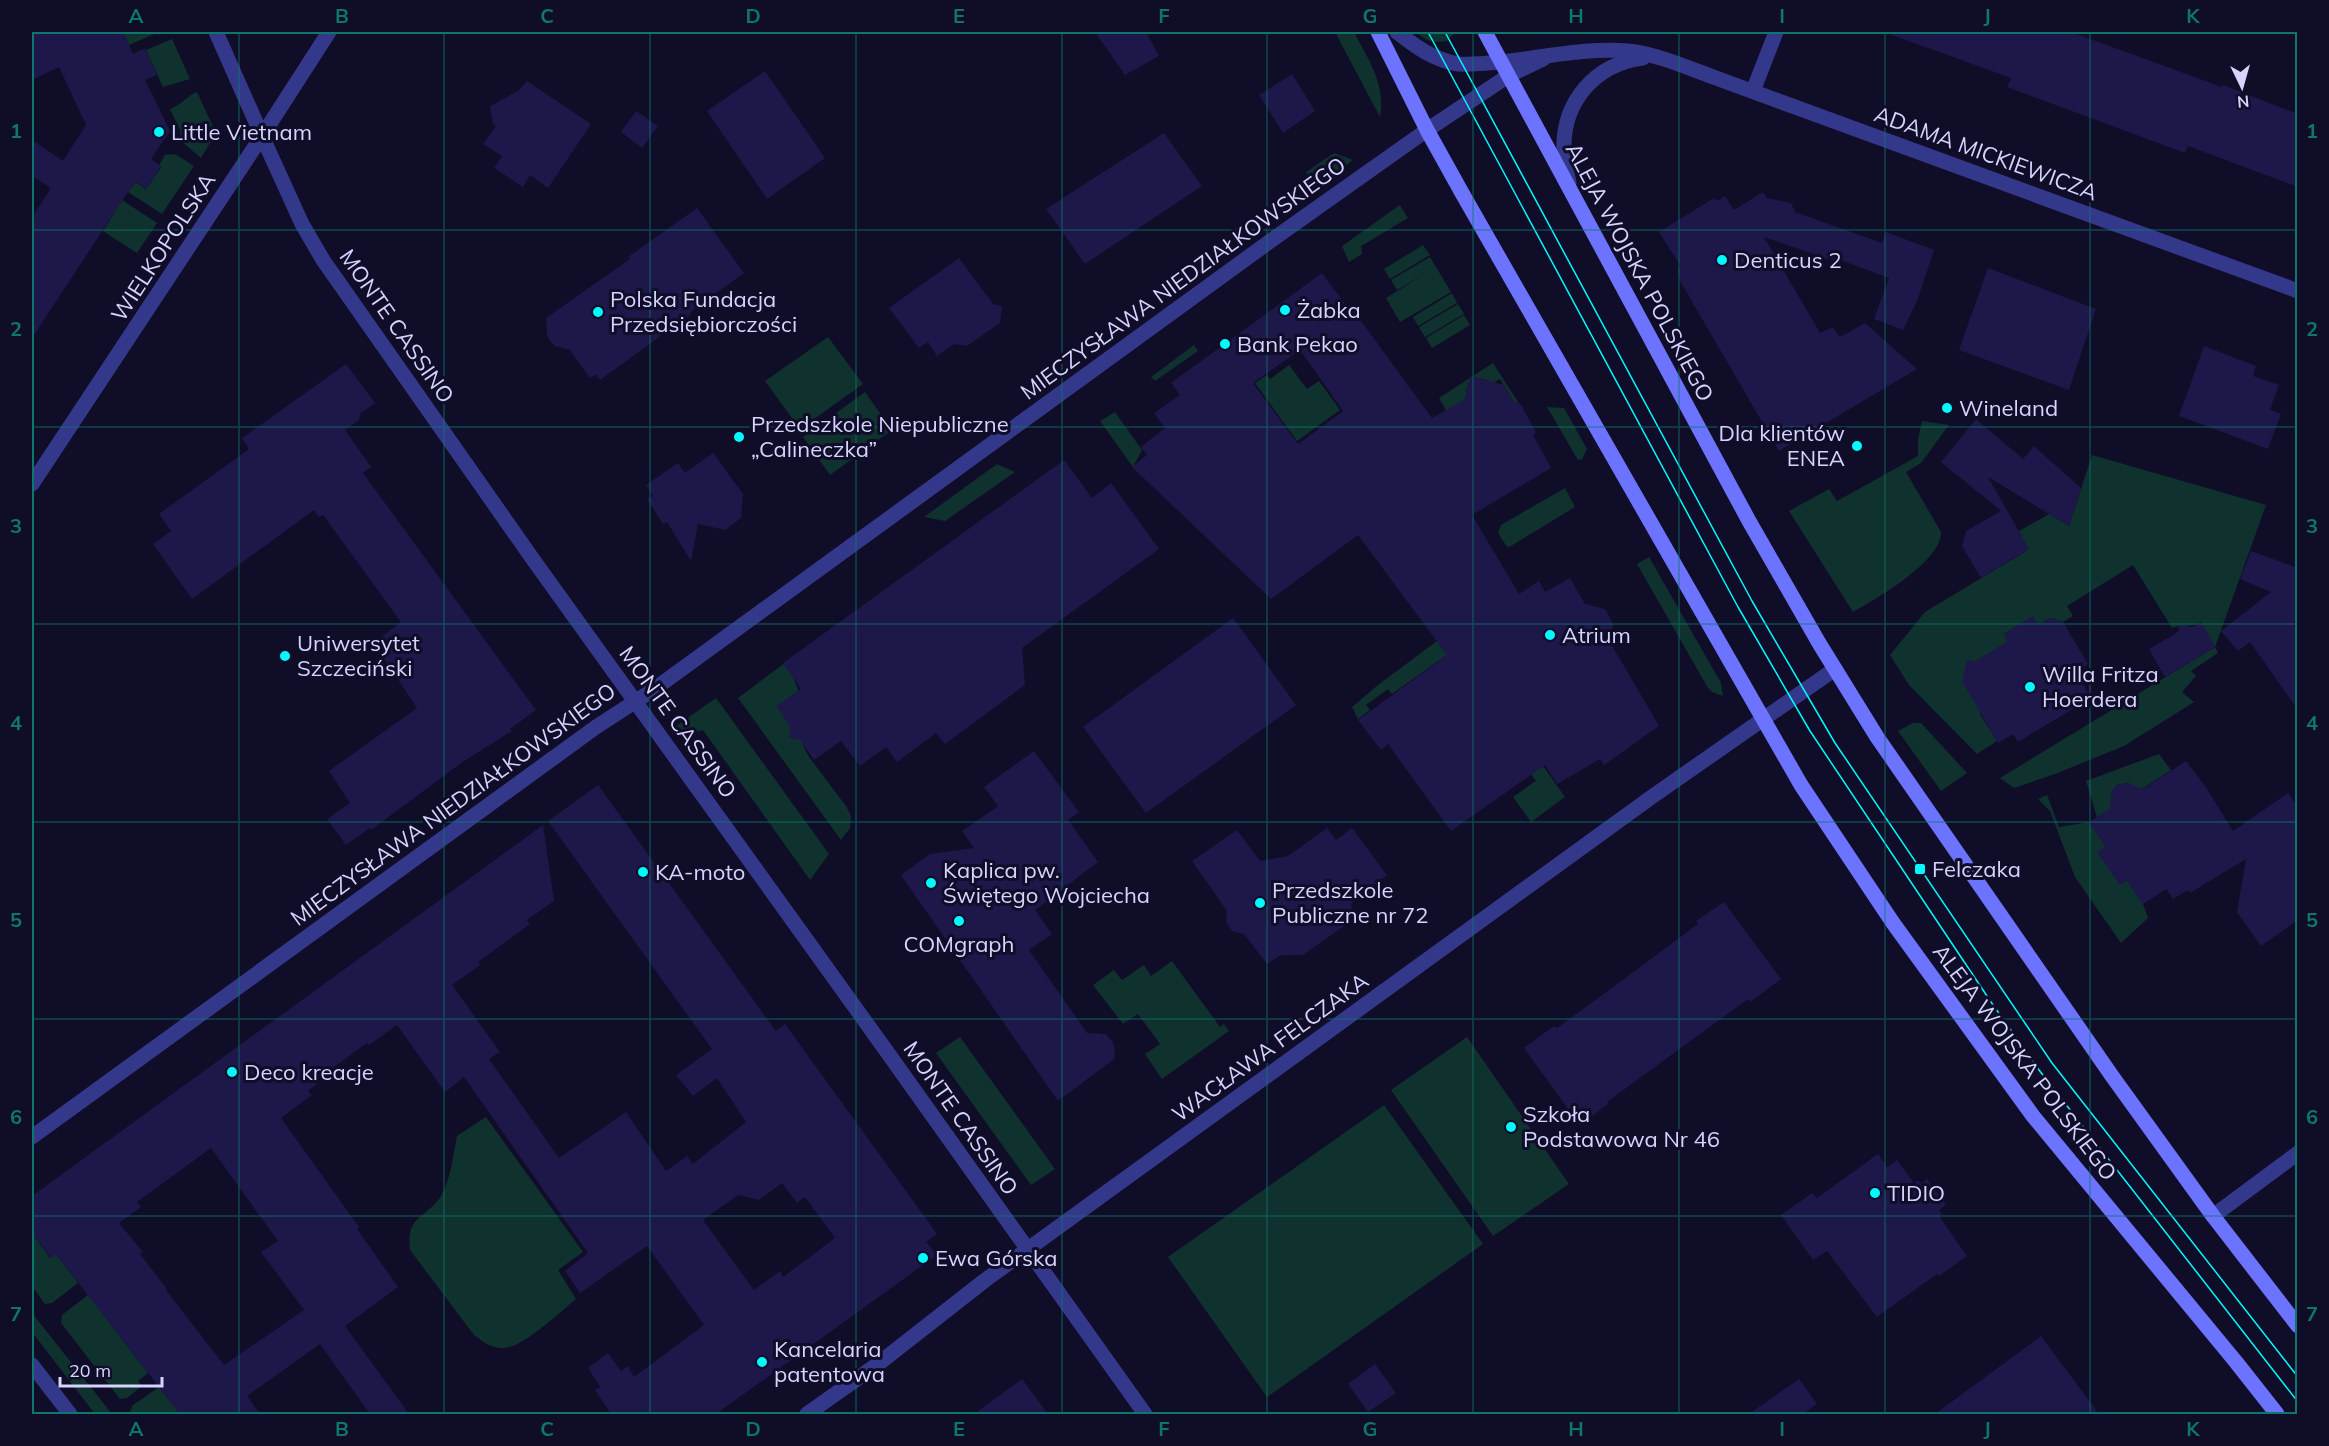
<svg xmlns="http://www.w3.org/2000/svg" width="2329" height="1446" viewBox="0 0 2329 1446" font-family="Mulish,sans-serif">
  <rect width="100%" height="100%" fill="#100d28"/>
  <path fill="#10322e" d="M123,32H159L129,45Z
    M1335,32H1354C1368,59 1386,84 1380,117Z
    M1416,32H1456L1447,41C1431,43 1428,42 1416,32Z
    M172,39L190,79L163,87L146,50Z
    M197,92L216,133L201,158L181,141L180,130L170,109C181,105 187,96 197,92Z
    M1334,153L1353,160L1323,183L1309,177L1306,172Z
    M175,154L194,166L162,214L128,192L135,182L146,189L161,167L159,165L165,155Z
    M122,200L157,223L137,253L103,231Z
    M1400,205L1408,218L1361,246L1362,254L1349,262L1342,246Z
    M1423,245L1430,255L1390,279L1384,269Z
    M1430,257L1451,292L1400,322L1386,298L1426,273L1397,290L1391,280Z
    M1452,293L1457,303L1418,326L1413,317Z
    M1458,304L1464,314L1425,337L1419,327Z
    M1464,315L1470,325L1432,348L1426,338Z
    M828,337L863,384L800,429L765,381Z
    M1194,345L1198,351L1155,381L1151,377Z
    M1493,363L1518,402L1515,404L1500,379L1490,385L1487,380L1478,378L1469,382L1466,392L1469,397L1447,412L1439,398Z
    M1289,365L1307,389L1319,381L1340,410L1297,441L1255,383L1267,375L1270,379Z
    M865,392L892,430L830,475L803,437Z
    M1547,407L1564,408L1587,449L1582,459L1578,460Z
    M1115,412L1142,450L1133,467L1100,421Z
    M1922,421L1949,425L1921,463L1906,472L1941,532C1942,561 1876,599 1853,612L1789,511L1829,489L1837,501L1918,456V440Z
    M2092,455L2266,505L2215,647L2218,653L2191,671L2196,676L2182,692L2194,702L2124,746L2055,774L2014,788L2000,778L2215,647L2201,622C2191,628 2183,624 2172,628L2133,565L2067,606L2073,616L2063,622L2050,618L2038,625L2032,617L2004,634L2008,641L1980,714L1997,741L1977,754L1909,685L1890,655L1925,612L2028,550L2019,531L2049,514L2069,526Z
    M997,464L1015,472L945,521L924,517Z
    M1565,488L1575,507L1511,546L1507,547L1498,533L1501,525Z
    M1649,557L1721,683L1723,696L1712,692L1708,688L1637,564Z
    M1449,632L1565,797L1531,822L1513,797L1536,781L1445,656L1392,694L1388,689L1366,705L1370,710L1358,719L1352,707L1378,685Z
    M806,647L793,677L800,695V735L803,745L809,757L846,806L851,816L850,828L841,840L738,698Z
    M716,698L829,854L810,880L703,730L682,736L675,727Z
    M1913,723H1921L1967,773L1941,791L1898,731Z
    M2159,754L2171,770L2139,791L2128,783L2117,785L2111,794L2114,807L2097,817L2086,781Z
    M2047,795L2059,827L2089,822L2106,847L2098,853L2120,884L2127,880L2143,904L2148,918L2121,943L2075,877L2050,811L2038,799Z
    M1172,961L1220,1027L1224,1024L1229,1031L1162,1079L1145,1054L1160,1044L1138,1014L1123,1024L1093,985L1114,970L1122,980L1144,965L1151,976Z
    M960,1037L1055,1169L1031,1185L936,1053Z
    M1467,1037L1569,1184L1493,1236L1391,1090Z
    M1384,1105L1483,1244L1267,1397L1168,1257Z
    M486,1117L583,1252L558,1270L576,1299C560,1312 523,1348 503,1348C491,1348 483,1342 474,1335L410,1250C406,1214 425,1220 441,1196C451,1179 453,1155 457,1136Z
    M32,1233L50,1258L56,1254L78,1283L52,1303L45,1304L32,1286Z
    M88,1295L148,1373L138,1381L142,1386L127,1398L120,1399L61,1323L62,1315Z
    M32,1313L112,1414H95L32,1332Z
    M159,1387L180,1414H132L130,1412L133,1405Z"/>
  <path fill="#1e174a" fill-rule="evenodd" d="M32,32H123L133,54L145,48L157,75L145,80L170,131L151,159L161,166L146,189L135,181L32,338V217L51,188L32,176V140L63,161L86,125L59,67L32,80Z
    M1095,32H1146L1159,56L1125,75Z
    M1892,32H2071L2222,87L2223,85L2298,114V187L2188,146L2185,153L2007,87L2011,78L1892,35Z
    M765,71L825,158L767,199L707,111Z
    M1292,74L1315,111L1283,133L1259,95Z
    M527,81L591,124L548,188L530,175L523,187L494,168L502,156L483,144L496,126L493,124L490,106L518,91Z
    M636,111L658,126L642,148L621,132Z
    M1164,133L1202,186L1085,264L1046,209Z
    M1763,192L1767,198L1791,203L1795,212L1882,243L1886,232L1934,250L1917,301L1903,330L1874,319L1889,278L1835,258L1834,261L1764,237L1820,333L1833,327L1840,337L1865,323L1917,369L1779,451L1680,281L1678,271L1680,265L1659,232L1714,198L1717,201L1725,196L1734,210Z
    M697,208L744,273L690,312L691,314L600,380L596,374L590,378L570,350L555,346L550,341L547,335L546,318L630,259L628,257Z
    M959,258L993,304L1002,306L1000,323L967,346L954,344L937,356L928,342L919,348L889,308Z
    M1988,268L2096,309L2069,390L1959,350Z
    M1322,273L1351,312L1353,310L1432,418L1464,400L1471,376L1504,385L1515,404L1518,402L1521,405L1534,428L1536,433L1533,435L1551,468L1472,515L1519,594L1539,581L1545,592L1570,578L1585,604L1605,609L1613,624L1610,642L1659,726L1604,765L1600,759L1557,784L1545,765L1451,831L1388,744L1381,750L1358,720L1447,655L1358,535L1271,599L1132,467L1147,455L1141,447L1165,428L1154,413L1180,395L1171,383ZM1300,350L1343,411L1298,444L1253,383Z
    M2204,346L2256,366L2253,376L2279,385L2270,410L2281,414L2268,449L2179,416Z
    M346,364L375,403L360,414L359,420L345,430L371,467L363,473L536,710L510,729L512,731L461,763L371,830L370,828L346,845L327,819L350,803L329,771L417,708L374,643L401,622L323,515L319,517L314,510L192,599L153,544L171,531L159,514L249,449L242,438Z
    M1976,419L2023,459L2034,446L2081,488L2069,526L1988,477L2029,549L1981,578L1962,546L1966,531L2001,511L1941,462Z
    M713,453L743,494L741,518L725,530L698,524L691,561L667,522L663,524L647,499L653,496L646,485L678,463L685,473Z
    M1064,460L1092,498L1111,483L1159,549L1022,648L1025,685L945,744L936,733L897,762L886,747L860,766L841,741L814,760L800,740L789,738L790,726L776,706L801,689L783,663Z
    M2251,551L2298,568V710L2250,642L2238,651L2221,631L2271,592L2240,579Z
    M2033,616L2038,625L2050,618L2063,622L2088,664L2076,672L2091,698L2018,742L2013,734L1998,743L1962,681L1967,660L1976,661L2008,641L2004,634Z
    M1233,618L1296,705L1146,813L1083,727Z
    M2201,622L2215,647L2165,677L2149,649L2178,632L2180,625L2192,627Z
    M1034,751L1079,812L1068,820L1098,862L1035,910L1052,934L1029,950L1087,1033L1106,1034L1113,1043L1115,1051L1114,1059L1058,1101L901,875L930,854L974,848L962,831L998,806L984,787Z
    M2186,761L2205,786L2233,831L2288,793L2298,807V920L2261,946L2237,912L2246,859L2190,893L2188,890L2173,899L2166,889L2143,904L2127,880L2120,885L2097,852L2106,847L2089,822L2110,809L2111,794L2115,786L2128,783L2143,789Z
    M598,785L776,1031L785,1024L937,1234L926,1242L937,1255L716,1414H611L595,1390L600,1387L588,1368L608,1353L621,1371L628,1366L634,1377L704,1325L647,1246L580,1293L565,1271L588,1253L464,1077L445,1092L397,1025L369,1045L367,1043L315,1081L317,1084L308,1091L312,1095L281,1118L359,1227L357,1229L398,1287L345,1326L409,1414H370L320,1344L247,1396L260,1414H180L56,1254L51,1258L32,1233V1196L543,825L554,901L527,920L530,924L478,962L480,965L452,985L500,1052L489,1059L559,1158L626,1112L666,1171L687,1156L693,1164L746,1122L717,1078L693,1096L676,1075L712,1049L548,821ZM211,1148L278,1241L261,1252L304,1310L224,1365L166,1290L167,1289L140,1254L143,1252L119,1223L141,1207L137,1202ZM782,1183L797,1203L805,1197L835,1238L783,1277L780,1271L754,1290L703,1220L738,1195L759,1200Z
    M1327,828L1336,840L1352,828L1387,875L1351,904L1353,917L1344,926L1307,952L1302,955H1281L1267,964L1244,934L1232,931L1226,922L1227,911L1192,861L1237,830L1260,861L1288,856Z
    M1724,902L1781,979L1750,1002L1748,999L1607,1102L1608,1104L1580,1125L1524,1048L1554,1026L1557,1028L1624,979L1698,924L1696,921Z
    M1878,1154L1887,1167L1897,1160L1914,1183L1918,1180L1921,1184L1927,1179L1946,1205L1939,1210L1942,1214L1939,1216L1967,1256L1939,1276L1937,1274L1877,1317L1827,1251L1813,1260L1781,1215L1812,1193L1817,1198Z
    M2041,1336L2099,1414H1935Z
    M1375,1364L1396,1393L1368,1412L1348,1384Z
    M1022,1379L1048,1414H974Z
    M1799,1379L1817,1404L1803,1414H1749Z"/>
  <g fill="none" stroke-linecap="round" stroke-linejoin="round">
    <path stroke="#34388b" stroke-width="15" d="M1753,91L1776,32
      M32,484L262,136L216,32
      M32,1137L596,727L653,690L1269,242L1427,130L1508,76L1543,59
      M2213,1216L2298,1153
      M807,1414L878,1364L984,1281L1653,796L1835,669"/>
    <path stroke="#34388b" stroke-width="15" d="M329,32L262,136L302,224L323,260L532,558L885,1049L1145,1414
      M1397,32C1416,47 1434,60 1458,64C1514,66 1571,46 1628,51C1657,54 1688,68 1716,78L2298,291
      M1569,183C1567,172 1564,162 1564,151C1562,102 1595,64 1643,58
      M32,1365L70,1414"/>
    <path stroke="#6b73ff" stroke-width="15" d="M1378,32L1427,130L1462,193L1801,785L1893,923L2033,1116L2236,1362L2277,1414
      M1485,32L1749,521L1819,643L1877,737L2112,1076L2213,1216L2298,1326"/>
    <path stroke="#00faff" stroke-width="1.5" d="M1428,32L1738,607L1810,731L1991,1002L2039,1070L2298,1402
      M1445,32L1752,601L1835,743L2052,1063L2298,1377"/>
  </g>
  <path fill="none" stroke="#0f766e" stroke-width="1.5" stroke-opacity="0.55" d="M239,32V1414M444,32V1414M650,32V1414M856,32V1414M1062,32V1414M1267,32V1414M1473,32V1414M1679,32V1414M1885,32V1414M2090,32V1414M32,230H2298M32,427H2298M32,624H2298M32,822H2298M32,1019H2298M32,1216H2298"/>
  <g fill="#00faff" stroke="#100d28" stroke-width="2">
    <circle cx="159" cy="132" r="6"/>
    <circle cx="1722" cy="260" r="6"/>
    <circle cx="1285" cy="310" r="6"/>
    <circle cx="598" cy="312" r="6"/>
    <circle cx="1225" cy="344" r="6"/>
    <circle cx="1947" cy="408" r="6"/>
    <circle cx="739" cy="437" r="6"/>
    <circle cx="1857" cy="446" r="6"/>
    <circle cx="1550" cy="635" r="6"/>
    <circle cx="285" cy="656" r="6"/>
    <circle cx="2030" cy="687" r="6"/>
    <rect x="1914" y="863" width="12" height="12" rx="3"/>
    <circle cx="643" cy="872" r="6"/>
    <circle cx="931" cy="883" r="6"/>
    <circle cx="1260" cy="903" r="6"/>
    <circle cx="959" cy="921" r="6"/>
    <circle cx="232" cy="1072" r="6"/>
    <circle cx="1511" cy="1127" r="6"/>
    <circle cx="1875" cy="1193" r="6"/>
    <circle cx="923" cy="1258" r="6"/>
    <circle cx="762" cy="1362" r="6"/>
  </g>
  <g text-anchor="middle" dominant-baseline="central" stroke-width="6" stroke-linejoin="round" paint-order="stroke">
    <g font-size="22" fill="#d5d4ff" stroke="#100d28" text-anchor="start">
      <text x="171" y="132">Little Vietnam</text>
      <text x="1734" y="260">Denticus 2</text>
      <text x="610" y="299">Polska Fundacja<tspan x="610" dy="25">Przedsiębiorczości</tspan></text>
      <text x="1297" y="310">Żabka</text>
      <text x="1237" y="344">Bank Pekao</text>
      <text x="1959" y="408">Wineland</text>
      <text x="751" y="424">Przedszkole Niepubliczne<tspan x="751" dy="25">„Calineczka”</tspan></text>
      <text x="1845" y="433" text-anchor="end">Dla klientów<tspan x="1845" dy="25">ENEA</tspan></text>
      <text x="1562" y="635">Atrium</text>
      <text x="297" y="643">Uniwersytet<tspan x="297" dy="25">Szczeciński</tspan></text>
      <text x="2042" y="674">Willa Fritza<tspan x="2042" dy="25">Hoerdera</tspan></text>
      <text x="1932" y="869">Felczaka</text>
      <text x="943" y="870">Kaplica pw.<tspan x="943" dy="25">Świętego Wojciecha</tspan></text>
      <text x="655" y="872">KA-moto</text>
      <text x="1272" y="890">Przedszkole<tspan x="1272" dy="25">Publiczne nr 72</tspan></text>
      <text x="959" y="944" text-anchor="middle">COMgraph</text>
      <text x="244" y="1072">Deco kreacje</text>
      <text x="1523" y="1114">Szkoła<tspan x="1523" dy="25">Podstawowa Nr 46</tspan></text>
      <text x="1887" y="1193">TIDIO</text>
      <text x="935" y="1258">Ewa Górska</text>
      <text x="774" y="1349">Kancelaria<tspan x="774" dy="25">patentowa</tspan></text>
    </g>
    <g font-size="22" fill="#d5d4ff" stroke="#100d28">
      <text transform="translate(1986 153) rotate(20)">ADAMA MICKIEWICZA</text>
      <text transform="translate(163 247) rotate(-57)">WIELKOPOLSKA</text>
      <text transform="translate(1640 272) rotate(62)">ALEJA WOJSKA POLSKIEGO</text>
      <text transform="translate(1183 278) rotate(-36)">MIECZYSŁAWA NIEDZIAŁKOWSKIEGO</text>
      <text transform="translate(397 326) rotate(55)">MONTE CASSINO</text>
      <text transform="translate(678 722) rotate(54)">MONTE CASSINO</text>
      <text transform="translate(453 804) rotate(-36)">MIECZYSŁAWA NIEDZIAŁKOWSKIEGO</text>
      <text transform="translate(1270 1047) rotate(-36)">WACŁAWA FELCZAKA</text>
      <text transform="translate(2025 1062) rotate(53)">ALEJA WOJSKA POLSKIEGO</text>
      <text transform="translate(961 1118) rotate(55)">MONTE CASSINO</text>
    </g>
  </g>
  <rect width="2329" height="1446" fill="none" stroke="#100d28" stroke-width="66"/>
  <g transform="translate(2242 87) rotate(175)" stroke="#100d28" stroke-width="4.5" paint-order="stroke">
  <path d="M0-4.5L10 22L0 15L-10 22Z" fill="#d5d4ff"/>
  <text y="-9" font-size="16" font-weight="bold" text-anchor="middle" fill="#d5d4ff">N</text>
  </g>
  <path d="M60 1377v9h102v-9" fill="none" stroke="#d5d4ff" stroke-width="3"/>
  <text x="69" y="1377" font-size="18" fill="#d5d4ff" stroke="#100d28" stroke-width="4.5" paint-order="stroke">20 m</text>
  <rect x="33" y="33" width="2263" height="1380" fill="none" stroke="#0f766e" stroke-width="2"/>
  <g font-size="20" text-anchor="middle" font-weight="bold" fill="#0f766e">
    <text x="136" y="23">A</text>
    <text x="342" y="23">B</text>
    <text x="547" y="23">C</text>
    <text x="753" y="23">D</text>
    <text x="959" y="23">E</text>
    <text x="1164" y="23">F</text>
    <text x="1370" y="23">G</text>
    <text x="1576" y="23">H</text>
    <text x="1782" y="23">I</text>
    <text x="1987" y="23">J</text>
    <text x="2193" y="23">K</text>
    <text x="16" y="138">1</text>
    <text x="2312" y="138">1</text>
    <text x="16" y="336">2</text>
    <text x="2312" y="336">2</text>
    <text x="16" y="533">3</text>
    <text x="2312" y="533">3</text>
    <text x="16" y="730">4</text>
    <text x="2312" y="730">4</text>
    <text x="16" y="927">5</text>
    <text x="2312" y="927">5</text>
    <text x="16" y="1124">6</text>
    <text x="2312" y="1124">6</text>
    <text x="16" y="1321">7</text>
    <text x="2312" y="1321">7</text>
    <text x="136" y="1436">A</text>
    <text x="342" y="1436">B</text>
    <text x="547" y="1436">C</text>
    <text x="753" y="1436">D</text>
    <text x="959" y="1436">E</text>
    <text x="1164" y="1436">F</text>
    <text x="1370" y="1436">G</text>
    <text x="1576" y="1436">H</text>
    <text x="1782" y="1436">I</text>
    <text x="1987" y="1436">J</text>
    <text x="2193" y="1436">K</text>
  </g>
</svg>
